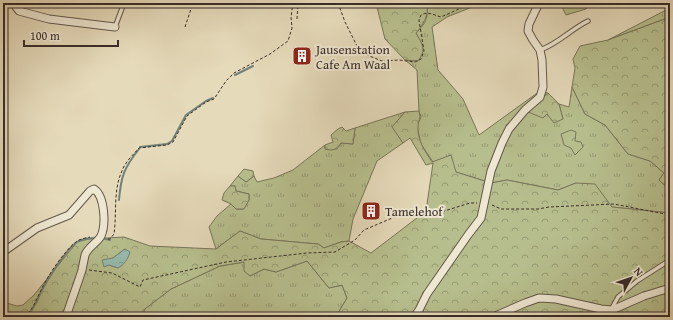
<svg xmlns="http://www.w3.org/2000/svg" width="673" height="320" viewBox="0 0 673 320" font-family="'Gentium Book Plus',serif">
  <defs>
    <pattern id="grass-tufts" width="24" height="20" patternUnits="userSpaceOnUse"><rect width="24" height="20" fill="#b7be8d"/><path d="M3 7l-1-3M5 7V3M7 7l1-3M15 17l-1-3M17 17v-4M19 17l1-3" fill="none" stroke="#969b73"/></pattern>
    <pattern id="forest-crowns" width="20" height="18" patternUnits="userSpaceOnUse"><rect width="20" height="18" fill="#b7be8d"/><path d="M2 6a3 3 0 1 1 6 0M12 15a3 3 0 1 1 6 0" fill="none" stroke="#969b73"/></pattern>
    <pattern id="water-ripples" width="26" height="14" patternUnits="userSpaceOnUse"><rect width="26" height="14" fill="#96bbae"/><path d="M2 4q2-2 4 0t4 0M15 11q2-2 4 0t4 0" fill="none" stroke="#7b988e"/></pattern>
  </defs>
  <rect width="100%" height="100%" fill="#e5daba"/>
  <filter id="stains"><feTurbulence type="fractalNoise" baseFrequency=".005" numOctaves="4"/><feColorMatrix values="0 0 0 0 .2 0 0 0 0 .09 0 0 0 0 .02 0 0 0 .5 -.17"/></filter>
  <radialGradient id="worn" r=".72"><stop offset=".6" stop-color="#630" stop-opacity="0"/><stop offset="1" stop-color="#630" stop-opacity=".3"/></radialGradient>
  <path fill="url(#grass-tufts)" stroke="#78765a" d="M427,3H470L472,7L447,17L432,27L438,70L463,99L479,135L540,91L548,93L528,112L547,114L563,119L559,104L569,107L572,87L585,114L605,125L628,154L650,161L664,173L659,180L670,190V213L612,207L576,183L558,190L507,180L491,183L456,172L433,162L421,144L417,126L421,117L419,111L417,70L405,60L418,61L423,46L416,33C419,30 423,26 425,22C427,18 428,7 427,3Z
    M560,3H590L586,9L566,15Z
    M670,8V17L608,40Z
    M405,112L393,127L403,143L377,161L353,219L349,241L341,242L324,248L318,244L261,239L240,231L216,249L209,227L217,216L231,204L236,209H243L249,200V194L236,191L235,186H230L238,176L246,182L254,176L257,182L274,178L293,170L325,145V149H337L341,143L353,144L355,128Z
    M307,261L329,288L342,285L347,298L338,313L339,317H141L144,309L171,289L220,266L245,262L250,276L264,269L276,272Z"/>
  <path fill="url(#forest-crowns)" stroke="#78765a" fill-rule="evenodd" d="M376,3L427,4C429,15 423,25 416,33C422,44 427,49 418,61L405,60L385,39Z
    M670,17V190L659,180L664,173L650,161L628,154L605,125L585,114L572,87L575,68L573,59L580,46L608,40Z
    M548,93L559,104L563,119L554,123L547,114L543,118L528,112Z
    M419,111C421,120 418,120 418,127C417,140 425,151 432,162L451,155L456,172L491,183L507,180L558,190L576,183L595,184L612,207L670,213V317H339L338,313L347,298L342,285L329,288L307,261L276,272L264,269L250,276L244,271V262L220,266L171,289L145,309L141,317H3V302L17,306L23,305L34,295L77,242L89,239L124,237L150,246L216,249L240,231L261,239L318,244L324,248L341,242L349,241L371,253L426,211L433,163L426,165L410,138L403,143L392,127L405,112ZM125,249L118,268L109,265L113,258Z
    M342,127L346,131L355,128L353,144L341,143C336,150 333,151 325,149V145L333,142L331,135L338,129Z
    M571,130L576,132L575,141L581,142L583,147L575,155L571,148L564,145L561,134Z
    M244,169L253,171L254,176L246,182L238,176Z
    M230,186H235L236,191L249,194V200L244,209H236L231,204L222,200L224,193Z"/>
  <path fill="url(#water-ripples)" stroke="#718278" d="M125,249L130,252C128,259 124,265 118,268L109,265L104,267L102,260L113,258Z"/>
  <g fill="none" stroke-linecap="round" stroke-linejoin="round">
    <path stroke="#718278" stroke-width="2" d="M235,75L253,66
      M140,147L167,144L172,141L186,115L206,101L213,98
      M119,200C121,176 124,168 139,149
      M102,238L110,240
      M26,317C34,310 37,300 42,290C47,280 68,247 77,242C82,239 90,238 96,238"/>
    <g stroke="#64584c" stroke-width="5.5">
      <path id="service" d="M115,27L124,3
        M540,50C558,44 571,29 588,21
        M612,308L618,297L637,281L670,260"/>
    </g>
    <g stroke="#64584c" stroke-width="9">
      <path id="minor" d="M16,3V7L19,11L49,19L115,27
        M3,252L37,228L69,215L90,191L94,189C105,196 106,225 101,236C97,243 88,247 85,255C84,260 83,265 82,270C77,286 71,301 66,317
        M414,317L419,310L427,294L468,235L481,218L491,171L502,143L509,129L525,110L540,97L543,87L542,60L540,50L533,40L528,31L529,24L539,3
        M493,317L525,303L539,298L556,299L601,309L612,310L644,296L670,288"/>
    </g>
    <path stroke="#392d28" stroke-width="1" stroke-dasharray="3 2" stroke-linecap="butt" d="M338,3L345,22L359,50L362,53L382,61L399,60L415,62L421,59L424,51L419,20L421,15C428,11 434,15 441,17L470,4
      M3,7L7,3
      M297,19L298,3
      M185,27L193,3
      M492,205L501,209H538L549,207L614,204L670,215
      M108,239H110L114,234C117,213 113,190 122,171C125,162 133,155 139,148L167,145L173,142L187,116L206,102L214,99L226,81L234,73L270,54L288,41L292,28L291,17L293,3
      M89,270L112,273L140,287L143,280L226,262L307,253L335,252L355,240L364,230L397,216H419L441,212L470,203H477
      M24,317C33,310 36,300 41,290C47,277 64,251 76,242C79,239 86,238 90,237
      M571,317L578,312H581"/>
    <use href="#service" stroke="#eee7d2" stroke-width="3.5"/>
    <use href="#minor" stroke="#eee7d2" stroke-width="7"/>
  </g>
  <defs>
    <g id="building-square" transform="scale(1)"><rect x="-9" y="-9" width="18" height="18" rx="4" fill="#8f2418" stroke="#eee7d2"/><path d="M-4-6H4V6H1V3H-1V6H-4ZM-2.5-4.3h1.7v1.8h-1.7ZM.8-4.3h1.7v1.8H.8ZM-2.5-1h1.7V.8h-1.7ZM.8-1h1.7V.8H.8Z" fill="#fff"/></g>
  </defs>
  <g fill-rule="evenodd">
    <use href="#building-square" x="302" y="56"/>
    <use href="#building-square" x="371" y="211"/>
  </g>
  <g text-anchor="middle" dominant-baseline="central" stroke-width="4" stroke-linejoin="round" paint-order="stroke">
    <g font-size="13" fill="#392d28" stroke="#eee7d2" text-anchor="start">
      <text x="316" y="49">Jausenstation<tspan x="316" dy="15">Cafe Am Waal</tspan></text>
      <text x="385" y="211">Tamelehof</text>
    </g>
  </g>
  <rect width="673" height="320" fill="none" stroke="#e5daba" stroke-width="16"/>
  <rect x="4" y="4" width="665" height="312" fill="none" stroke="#392d28" stroke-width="2"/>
  <rect x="8" y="8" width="657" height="304" fill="none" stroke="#392d28"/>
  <g transform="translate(631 278) rotate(50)" stroke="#eee7d2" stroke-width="3" paint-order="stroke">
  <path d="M0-3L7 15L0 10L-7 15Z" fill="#392d28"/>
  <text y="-6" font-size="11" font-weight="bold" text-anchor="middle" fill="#392d28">N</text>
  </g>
  <path d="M24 40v6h94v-6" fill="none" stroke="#392d28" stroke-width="2"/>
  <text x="30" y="40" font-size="12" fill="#392d28" stroke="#eee7d2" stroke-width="3" paint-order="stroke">100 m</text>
  <rect width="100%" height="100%" filter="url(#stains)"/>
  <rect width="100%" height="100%" fill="url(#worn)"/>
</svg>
